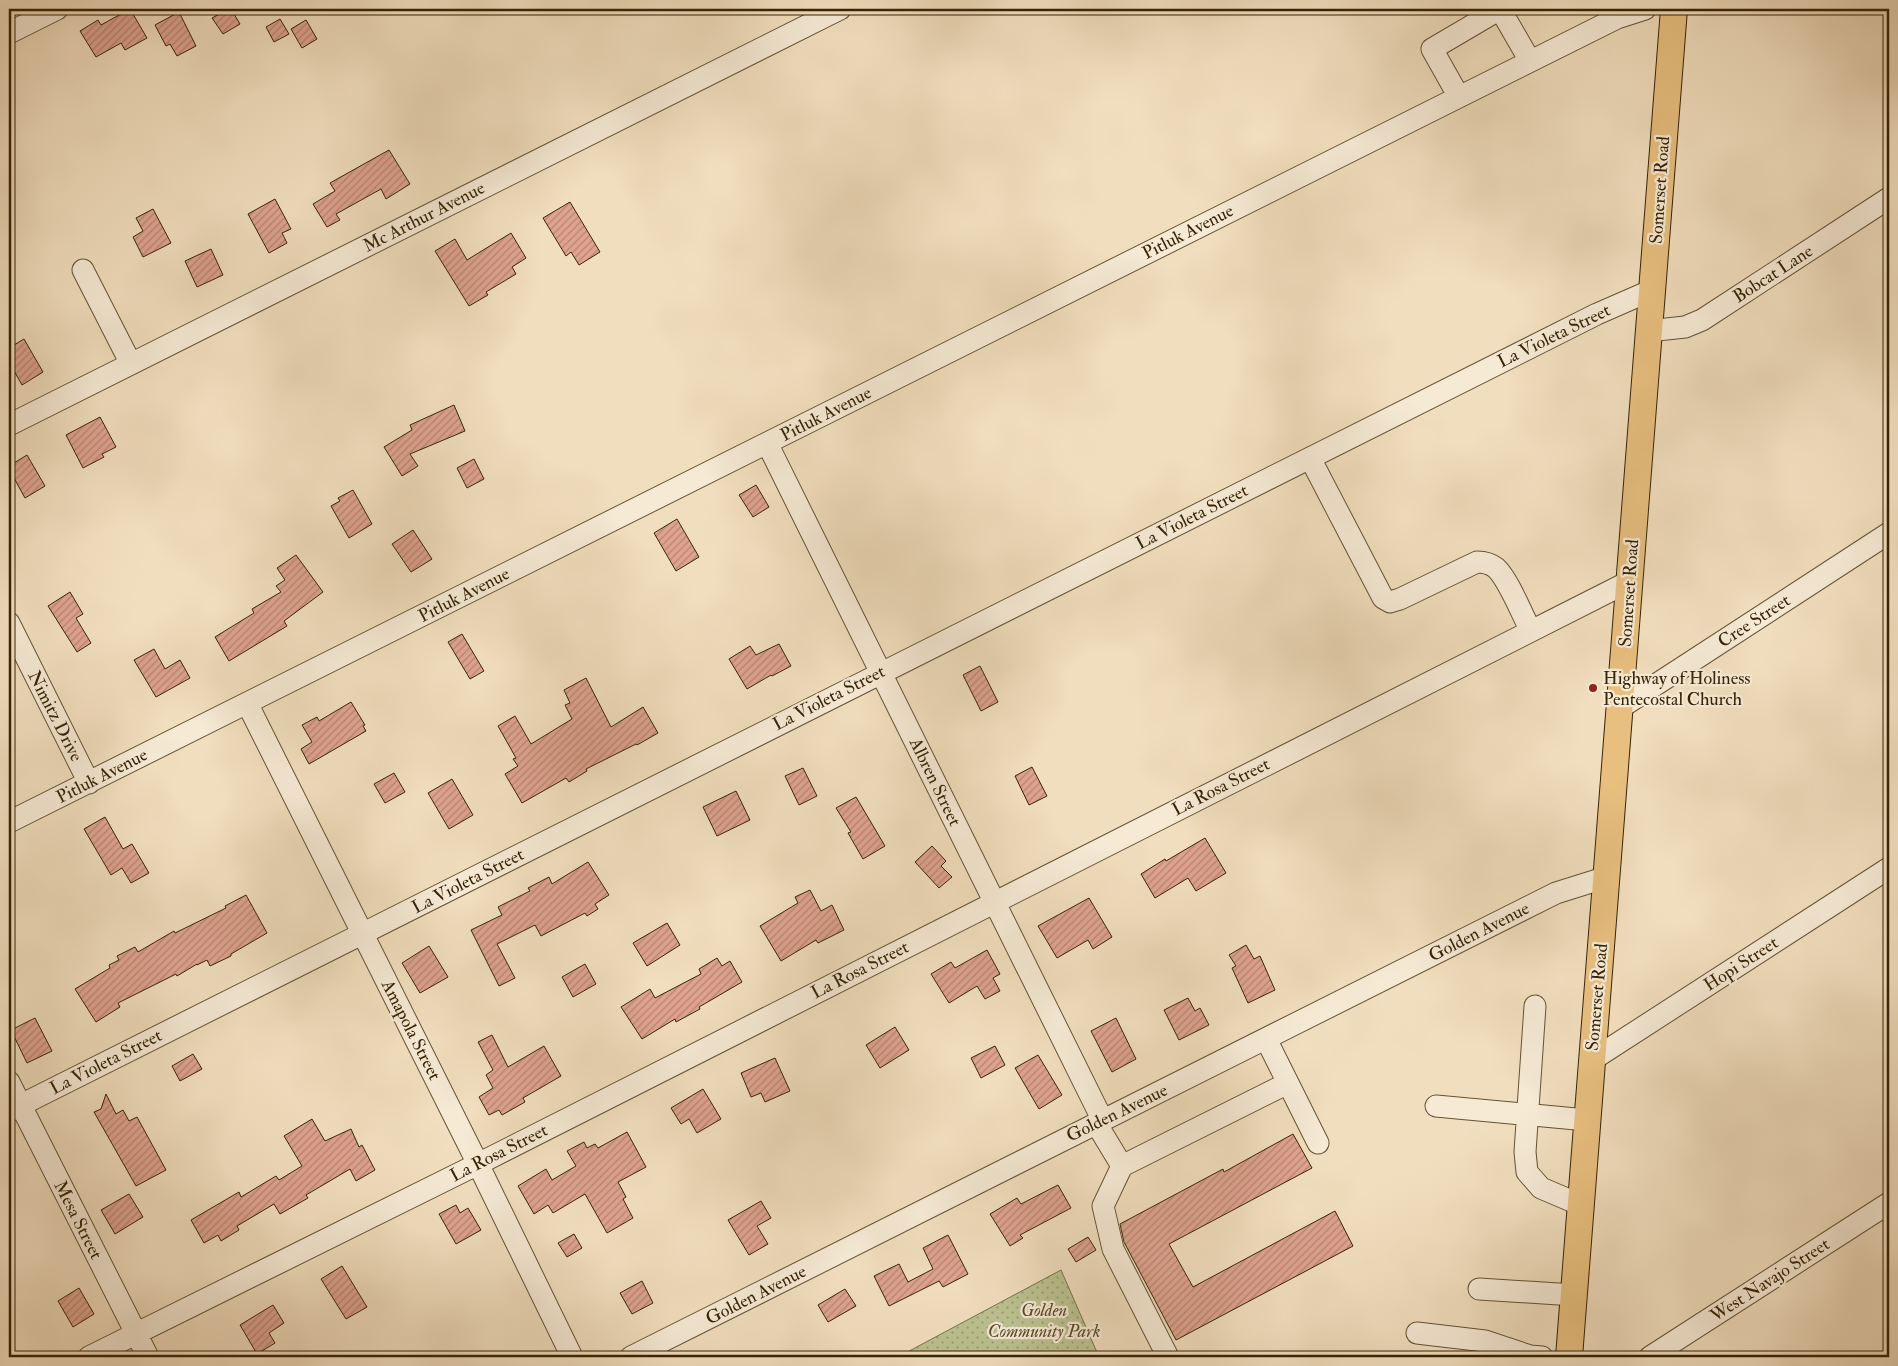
<svg xmlns="http://www.w3.org/2000/svg" width="1898" height="1366" viewBox="0 0 1898 1366" font-family="'IM FELL Double Pica',serif">
  <defs>
    <pattern id="grass-dots" width="8" height="8" patternUnits="userSpaceOnUse" patternTransform="scale(1.25)"><rect width="8" height="8" fill="#bcc190"/><path d="M2 2h.1M6 6h.1" fill="none" stroke="#9a9c74" stroke-width="1.8" stroke-linecap="round"/></pattern>
    <pattern id="building-hatch" width="6" height="6" patternUnits="userSpaceOnUse" patternTransform="scale(1.25)"><rect width="6" height="6" fill="#dfa38f"/><path d="M-1 1l2-2M0 6l6-6M5 7l2-2" fill="none" stroke="#b68473"/></pattern>
  </defs>
  <rect width="100%" height="100%" fill="#f1debe"/>
  <filter id="stains"><feTurbulence type="fractalNoise" baseFrequency=".004" numOctaves="4"/><feColorMatrix values="0 0 0 0 .2 0 0 0 0 .09 0 0 0 0 .02 0 0 0 .5 -.17"/></filter>
  <radialGradient id="worn" r=".72"><stop offset=".6" stop-color="#630" stop-opacity="0"/><stop offset="1" stop-color="#630" stop-opacity=".3"/></radialGradient>
  <path fill="url(#grass-dots)" stroke="#78724b" d="M1061,1270L1099,1357H898Z"/>
  <path fill="url(#building-hatch)" stroke="#352306" d="M130,9L147,38L125,50L121,43L96,57L80,31L98,20L101,25Z
    M228,9H231L240,24L223,34L212,18Z
    M179,12L196,46L177,56L170,44L166,46L155,25Z
    M280,19L289,34L274,42L266,27Z
    M306,20L317,39L302,48L291,29Z
    M389,150L410,184L386,199L381,189L336,214L340,220L327,227L313,204L335,191L330,183Z
    M275,199L291,229L282,233L287,243L269,253L248,214Z
    M570,202L600,252L579,265L571,252L566,256L543,218Z
    M153,209L171,243L143,257L133,237L143,231L136,218Z
    M511,233L526,258L512,267L516,274L486,292L488,295L469,306L435,251L455,239L467,260Z
    M211,249L223,275L197,287L185,261Z
    M24,339L43,372L22,385L9,362V348Z
    M454,405L465,431L410,454L418,466L402,476L384,447L412,430L410,425Z
    M100,417L116,447L102,454L104,457L83,468L66,435Z
    M27,455L45,486L25,498L9,469V466Z
    M474,459L484,479L467,488L457,468Z
    M756,485L769,507L753,517L739,495Z
    M353,490L372,524L349,538L331,506L340,501L338,498Z
    M677,519L699,557L676,571L654,533Z
    M413,530L432,559L411,572L392,544Z
    M296,555L323,592L284,621L287,626L229,661L215,637L254,613L252,609L281,592L276,586L285,580L277,568Z
    M70,592L83,614L76,618L91,643L77,652L48,606Z
    M462,634L484,671L470,679L448,642Z
    M779,644L791,666L772,676L771,675L747,689L729,659L750,646L756,655Z
    M154,649L165,669L180,660L190,678L156,697L134,660Z
    M980,666L998,702L981,711L963,675Z
    M586,678L611,727L643,707L658,733L637,745L636,744L586,769L587,771L569,782L566,778L522,803L505,774L518,766L513,759L516,758L498,726L515,716L531,744L572,719L565,705L570,703L564,690Z
    M351,702L365,725L363,726L366,731L309,764L301,749L312,742L302,725L317,717L319,721Z
    M1032,767L1047,796L1029,805L1015,776Z
    M803,768L817,796L799,805L785,776Z
    M394,773L405,792L385,803L374,784Z
    M452,779L473,815L449,829L428,793Z
    M736,791L750,820L717,836L703,807Z
    M856,797L885,846L863,859L848,833L851,832L836,808Z
    M105,817L123,849L132,844L149,873L131,883L122,868L111,875L84,829Z
    M1205,838L1226,873L1196,891L1188,878L1155,898L1141,874L1165,859L1166,861Z
    M932,846L946,861L941,866L952,877L939,888L915,862Z
    M588,862L609,895L595,904L598,909L587,916L585,913L541,936L535,925L497,944L515,978L499,986L471,930L502,915L498,907L530,891L528,888L549,877L552,884Z
    M810,890L821,911L832,905L844,930L818,943L816,940L781,961L760,926L798,903L795,897Z
    M246,895L267,933L231,954V956L210,966L207,960L197,965V964L177,976L176,974L118,1003L120,1007L96,1022L75,989L110,968L109,965L119,960L117,956L135,947L138,952L174,931L175,933L226,908L225,906Z
    M1089,898L1112,937L1093,949L1088,940L1057,958L1038,926Z
    M667,923L680,945L647,966L633,943Z
    M1246,945L1254,959L1260,956L1275,990L1248,1003L1232,968L1236,966L1229,955Z
    M429,946L448,977L420,993L402,963Z
    M987,950L1000,974L993,978L1000,991L985,999L977,986L949,1003L931,974L951,962L955,968Z
    M717,958L722,966L730,961L742,982L699,1007L700,1009L676,1022L675,1019L642,1039L621,1007L650,989L655,998L701,974L699,969Z
    M585,964L596,984L573,997L562,977Z
    M1188,998L1195,1011L1200,1008L1209,1025L1179,1040L1164,1010Z
    M35,1018L52,1051L27,1063L11,1030Z
    M1116,1018L1136,1059L1112,1072L1091,1031Z
    M895,1027L909,1050L880,1068L866,1045Z
    M492,1035L508,1067L544,1046L561,1076L523,1098L525,1102L502,1115L499,1110L489,1115L479,1097L493,1088L486,1075L493,1070L478,1042Z
    M995,1046L1005,1065L981,1078L971,1058Z
    M193,1054L202,1069L180,1081L172,1066Z
    M1038,1055L1062,1095L1039,1109L1015,1068Z
    M775,1058L790,1091L765,1102L761,1093L751,1097L741,1073Z
    M703,1089L721,1119L697,1133L689,1119L681,1124L671,1108Z
    M106,1094L116,1114L123,1110L129,1121L137,1117L166,1170L136,1186L94,1112L101,1109Z
    M312,1119L325,1141L351,1129L359,1147L362,1145L375,1170L356,1181L350,1169L306,1195L308,1198L280,1214L274,1204L237,1226L239,1230L221,1241L218,1235L204,1243L191,1220L239,1192L241,1197L276,1176L279,1180L302,1166L284,1136Z
    M627,1132L646,1167L618,1182L626,1197L623,1199L633,1218L607,1233L585,1194L553,1213L548,1205L534,1214L518,1186L546,1169L552,1180L576,1166L567,1151L584,1142L587,1148L595,1144L598,1148Z
    M1293,1134L1312,1168L1169,1244L1193,1287L1335,1211L1353,1246L1176,1340L1124,1242L1120,1224L1223,1169L1224,1172Z
    M1058,1185L1071,1208L1020,1235L1023,1238L1010,1246L990,1214L1017,1198L1021,1204Z
    M129,1194L143,1217L115,1234L101,1210Z
    M761,1201L771,1218L757,1226L768,1244L749,1255L728,1220Z
    M456,1205L460,1213L468,1208L481,1230L456,1244L439,1214Z
    M574,1234L582,1248L567,1257L558,1243Z
    M948,1235L968,1274L943,1287L939,1281L889,1306L874,1276L899,1264L908,1282L933,1269L923,1248Z
    M1088,1237L1096,1250L1076,1262L1068,1249Z
    M342,1266L367,1307L346,1319L321,1279Z
    M642,1281L653,1303L632,1314L620,1293Z
    M79,1288L94,1314L73,1327L58,1301Z
    M845,1289L856,1306L828,1322L818,1305Z
    M273,1305L284,1323L269,1333L275,1343L257,1354L240,1325Z"/>
  <g fill="none" stroke-linecap="round" stroke-linejoin="round">
    <g stroke="#645234" stroke-width="23">
      <path id="minor" d="M1500,9L1530,61
        M9,33L57,9
        M1459,97L1432,49L1500,9
        M83,270L131,364
        M1648,331L1685,327L1702,320L1889,198
        M9,425L840,9
        M767,443L1103,1121
        M1310,458L1383,598L1390,602L1400,599L1477,562C1484,562 1491,564 1496,568C1509,580 1522,615 1531,631
        M9,623L89,783
        M247,703L478,1164L572,1357
        M1620,708L1889,533
        M9,822L1617,18L1645,9
        M1535,1006L1525,1152L1527,1172L1541,1188L1581,1205
        M1592,1060L1889,868
        M9,1082L148,1357
        M1288,1083L1318,1143
        M1436,1106L1587,1120
        M9,1111L1597,314L1652,290
        M1096,1123L1122,1166L1288,1083L1266,1039
        M1122,1166L1103,1206L1113,1249L1168,1357
        M1479,1289L1574,1295
        M1417,1333L1485,1341L1530,1356L1542,1357
        M89,1357L478,1164L1630,581
        M631,1357L1556,893L1607,877
        M1650,1357L1889,1203"/>
    </g>
    <g stroke="#352306" stroke-width="28">
      <path id="major" d="M1569,1357L1674,9"/>
    </g>
    <use href="#minor" stroke="#f6ead5" stroke-width="21"/>
    <use href="#major" stroke="#e8bf7f" stroke-width="26"/>
  </g>
  <circle fill="#8f2418" stroke="#f6ead5" stroke-width="2" cx="1593" cy="688" r="5"/>
  <g text-anchor="middle" dominant-baseline="central" stroke-width="4.5" stroke-linejoin="round" paint-order="stroke">
    <g font-size="18" fill="#352306" stroke="#f6ead5">
      <text transform="translate(1660 190) rotate(-86)">Somerset Road</text>
      <text transform="translate(424 217) rotate(-27)">Mc Arthur Avenue</text>
      <text transform="translate(1188 232) rotate(-27)">Pitluk Avenue</text>
      <text transform="translate(1773 274) rotate(-33)">Bobcat Lane</text>
      <text transform="translate(1554 336) rotate(-26)">La Violeta Street</text>
      <text transform="translate(826 414) rotate(-27)">Pitluk Avenue</text>
      <text transform="translate(1192 517) rotate(-27)">La Violeta Street</text>
      <text transform="translate(1629 593) rotate(-86)">Somerset Road</text>
      <text transform="translate(464 595) rotate(-27)">Pitluk Avenue</text>
      <text transform="translate(1754 621) rotate(-33)">Cree Street</text>
      <text transform="translate(829 698) rotate(-27)">La Violeta Street</text>
      <text transform="translate(55 716) rotate(63)">Nimitz Drive</text>
      <text transform="translate(102 776) rotate(-27)">Pitluk Avenue</text>
      <text transform="translate(935 782) rotate(64)">Albren Street</text>
      <text transform="translate(1221 787) rotate(-27)">La Rosa Street</text>
      <text transform="translate(468 881) rotate(-27)">La Violeta Street</text>
      <text transform="translate(1479 932) rotate(-27)">Golden Avenue</text>
      <text transform="translate(1741 964) rotate(-33)">Hopi Street</text>
      <text transform="translate(860 970) rotate(-27)">La Rosa Street</text>
      <text transform="translate(1597 997) rotate(-85)">Somerset Road</text>
      <text transform="translate(411 1030) rotate(63)">Amapola Street</text>
      <text transform="translate(106 1062) rotate(-27)">La Violeta Street</text>
      <text transform="translate(1117 1113) rotate(-26)">Golden Avenue</text>
      <text transform="translate(499 1153) rotate(-27)">La Rosa Street</text>
      <text transform="translate(78 1220) rotate(63)">Mesa Street</text>
      <text transform="translate(1770 1280) rotate(-33)">West Navajo Street</text>
      <text transform="translate(756 1295) rotate(-27)">Golden Avenue</text>
    </g>
    <g font-size="18" fill="#352306" stroke="#f6ead5" text-anchor="start">
      <text x="1603" y="678">Highway of Holiness<tspan x="1603" dy="21">Pentecostal Church</tspan></text>
    </g>
    <g font-size="18" font-style="italic" fill="#574a28" stroke="#f6ead5">
      <text x="1044" y="1310">Golden<tspan x="1044" dy="21">Community Park</tspan></text>
    </g>
  </g>
  <rect width="1898" height="1366" fill="none" stroke="#f1debe" stroke-width="30"/>
  <rect x="10" y="10" width="1878" height="1346" fill="none" stroke="#352306" stroke-width="2.5"/>
  <rect x="15" y="15" width="1868" height="1336" fill="none" stroke="#352306"/>
  <rect width="100%" height="100%" filter="url(#stains)"/>
  <rect width="100%" height="100%" fill="url(#worn)"/>
</svg>
